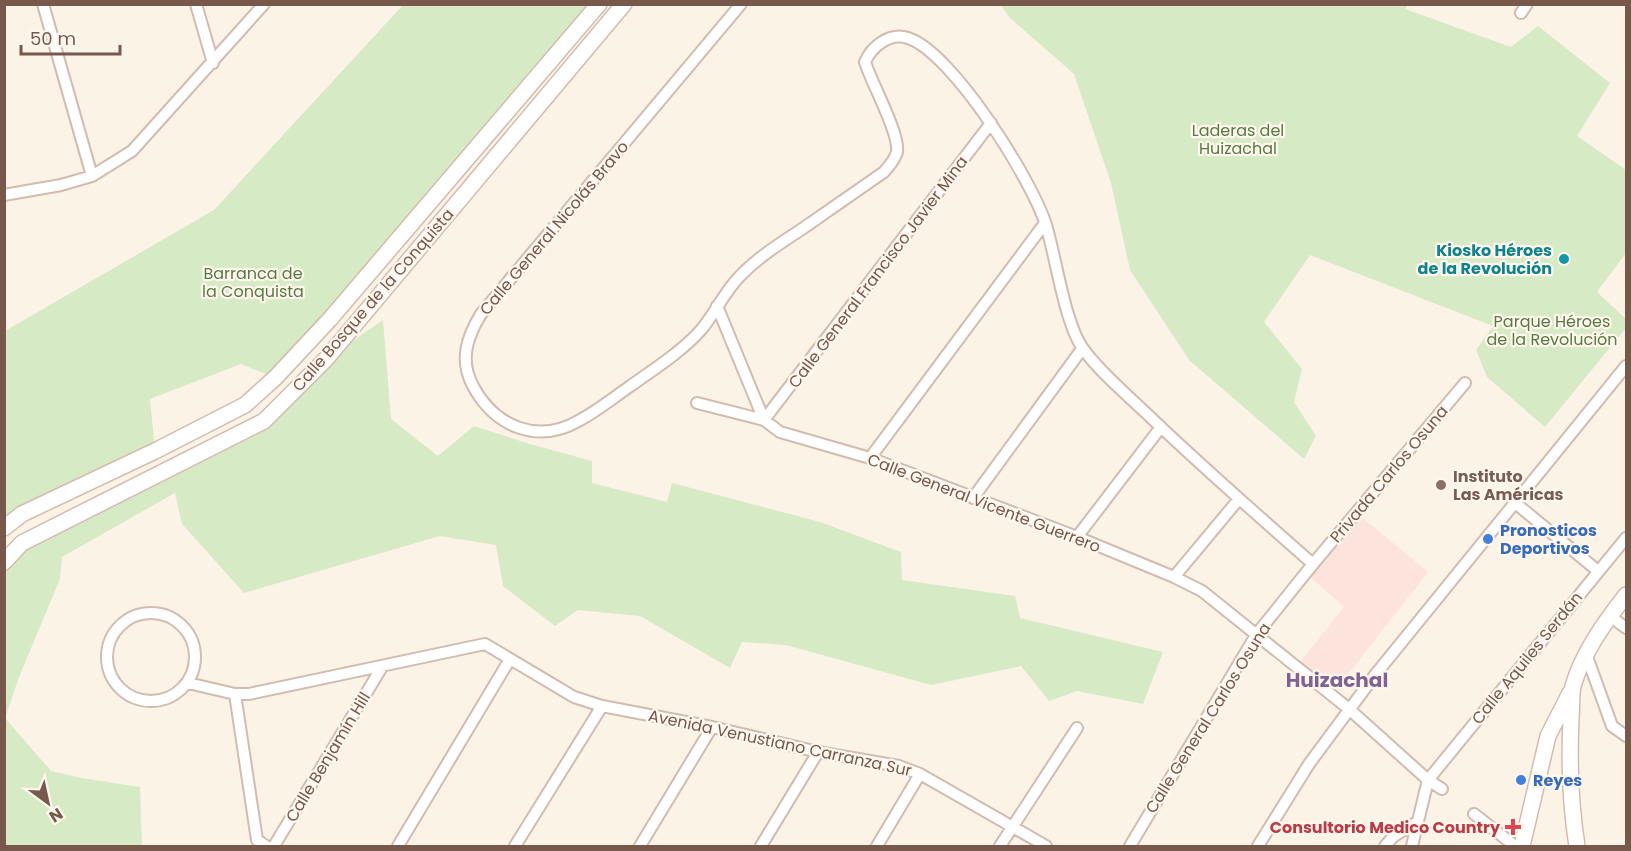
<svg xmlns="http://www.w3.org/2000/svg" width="1631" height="851" viewBox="0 0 1631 851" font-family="Poppins,sans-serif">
  <rect width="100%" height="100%" fill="#fcf3e7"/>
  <path fill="#fce3db" d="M1359,515L1428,572L1335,691L1301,661L1344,607L1309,576Z"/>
  <path fill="#d6eac5" d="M403,5H599L275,378L241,364L150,399L155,451L5,528V331L214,210Z
    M1001,5H1408L1405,9L1511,47L1538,26L1610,83L1577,136L1626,170V253L1597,292L1626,319V328L1545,427L1487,377L1476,350L1493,326L1310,255L1264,322L1302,369L1294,402L1316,436L1304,459L1189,360L1130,270L1111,183L1074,74L1009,17Z
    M383,320L391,419L438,456L474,426L530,444L592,461V483L667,502L672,483L820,522L901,552L902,580L1015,596L1020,618L1163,652L1143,704L1077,691L1049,701L1021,666L931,685L786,645L742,642L730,668L640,616L578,610L555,626L503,586L496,545L440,536L244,593L182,524L175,493L62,557L60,579L19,677L5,718L51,771L81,778L140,787L142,846H5L4,562L22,543L264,421L326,359Z"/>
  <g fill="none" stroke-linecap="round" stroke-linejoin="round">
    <g stroke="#d1bcaf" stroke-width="14">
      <path id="minor" d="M43,4L92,176
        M196,4L213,63
        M741,4L481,314C467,337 459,360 473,386C495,427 538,445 580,420C597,411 613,398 629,387C654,369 680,353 700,331C715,314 724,292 740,276C758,257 781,243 802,229C829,210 857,191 884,172C889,166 895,160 897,152C900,134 871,82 865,62C872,46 890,32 908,38C952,52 1032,180 1046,225C1056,257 1065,326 1084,350C1101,373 1124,392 1145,412C1199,464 1256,514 1313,564
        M1521,13L1527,4
        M4,195L61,185L92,176L132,151L264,4
        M717,306L764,420L991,123
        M697,403L764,420L780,432L870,458L1077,537L1174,577L1202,591L1349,709L1428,780L1442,789
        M870,458L1045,223
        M973,498L1082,349
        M1514,502L1598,571
        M1077,537L1161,427
        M1174,577L1239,499
        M107 657a44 44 0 1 1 88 0a44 44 0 1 1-88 0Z
        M1610,616L1626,628
        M1586,654L1612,726L1626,736
        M188,683L235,694H249L485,644L574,697L602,706L712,727L818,752L899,766L920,774L1046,846
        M235,694L257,840L266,846
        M1474,814L1515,846
        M274,846L382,667
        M398,846L510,659
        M515,846L602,706
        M640,846L712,727
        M761,846L818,752
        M877,846L920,774
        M1000,846L1077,728
        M1130,846L1256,635L1313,564L1465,383
        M1258,846L1309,764L1375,675L1626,366
        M1385,846L1394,836L1417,822
        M1412,846L1428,780L1626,538"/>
    </g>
    <g stroke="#d4bcad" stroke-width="18">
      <path id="secondary" d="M4,528L22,514L155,451L245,405L275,378L331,318L599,4
        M4,562L22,543L264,421L326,359L624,4
        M1522,846L1548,736L1570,693
        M1577,846C1570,803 1569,762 1571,718C1572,708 1571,696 1573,686C1583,652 1605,622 1626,595"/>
    </g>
    <use href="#minor" stroke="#fff" stroke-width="10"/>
    <use href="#secondary" stroke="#fff" stroke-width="15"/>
  </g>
  <circle fill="#0f9aa8" stroke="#fff7ee" stroke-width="2" cx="1564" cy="259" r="6"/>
  <circle fill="#8d6e63" stroke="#fff7ee" stroke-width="2" cx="1441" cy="485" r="6"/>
  <g fill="#3f7fe0" stroke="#fff7ee" stroke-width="2">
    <circle cx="1488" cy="539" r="6"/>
    <circle cx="1521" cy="780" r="6"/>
  </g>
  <path fill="#e0444e" stroke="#fff7ee" stroke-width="2" d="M1510 818h6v6h6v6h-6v6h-6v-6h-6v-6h6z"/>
  <g text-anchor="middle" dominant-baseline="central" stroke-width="4.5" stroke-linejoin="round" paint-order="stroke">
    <g font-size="16" fill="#577c43" stroke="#fff7ee">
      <text x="1238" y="130">Laderas del<tspan x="1238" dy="18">Huizachal</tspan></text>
      <text x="253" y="273">Barranca de<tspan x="253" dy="18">la Conquista</tspan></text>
      <text x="1552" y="321">Parque Héroes<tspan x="1552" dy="18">de la Revolución</tspan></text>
    </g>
    <g font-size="16" fill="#77584b" stroke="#fff7ee">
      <text transform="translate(554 228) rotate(-50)">Calle General Nicolás Bravo</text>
      <text transform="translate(878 272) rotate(-53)">Calle General Francisco Javier Mina</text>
      <text transform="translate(373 300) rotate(-49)">Calle Bosque de la Conquista</text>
      <text transform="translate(1389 474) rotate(-50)">Privada Carlos Osuna</text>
      <text transform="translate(984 503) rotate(21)">Calle General Vicente Guerrero</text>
      <text transform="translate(1527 658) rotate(-51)">Calle Aquiles Serdán</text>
      <text transform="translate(1208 718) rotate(-58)">Calle General Carlos Osuna</text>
      <text transform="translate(780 743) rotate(12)">Avenida Venustiano Carranza Sur</text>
      <text transform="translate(328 757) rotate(-59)">Calle Benjamín Hill</text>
    </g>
    <g font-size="16" font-weight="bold" fill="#0d838f" stroke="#fff7ee" text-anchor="end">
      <text x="1552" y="250">Kiosko Héroes<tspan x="1552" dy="18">de la Revolución</tspan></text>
    </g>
    <g font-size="16" font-weight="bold" fill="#785e54" stroke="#fff7ee" text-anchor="start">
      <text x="1453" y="476">Instituto<tspan x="1453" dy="18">Las Américas</tspan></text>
    </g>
    <g font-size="16" font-weight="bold" fill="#366cbe" stroke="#fff7ee" text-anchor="start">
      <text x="1500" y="530">Pronosticos<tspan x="1500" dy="18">Deportivos</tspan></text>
      <text x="1533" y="780">Reyes</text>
    </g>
    <g font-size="16" font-weight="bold" fill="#be3a42" stroke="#fff7ee" text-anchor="end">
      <text x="1500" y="827">Consultorio Medico Country</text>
    </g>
    <g font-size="20" font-weight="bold" fill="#806393" stroke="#fff7ee">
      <text x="1337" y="680">Huizachal</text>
    </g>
  </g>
  <rect width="1631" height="851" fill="none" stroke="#77584b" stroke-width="12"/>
  <g transform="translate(48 803) rotate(147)" stroke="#fff7ee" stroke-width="4.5" paint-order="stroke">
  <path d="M0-4.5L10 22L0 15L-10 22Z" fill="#77584b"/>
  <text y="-9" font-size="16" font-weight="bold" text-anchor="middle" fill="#77584b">N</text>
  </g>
  <path d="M21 45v9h99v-9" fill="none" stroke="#77584b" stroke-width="3"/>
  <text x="30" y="45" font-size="18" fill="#77584b" stroke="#fff7ee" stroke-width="4.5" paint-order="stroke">50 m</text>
</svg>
